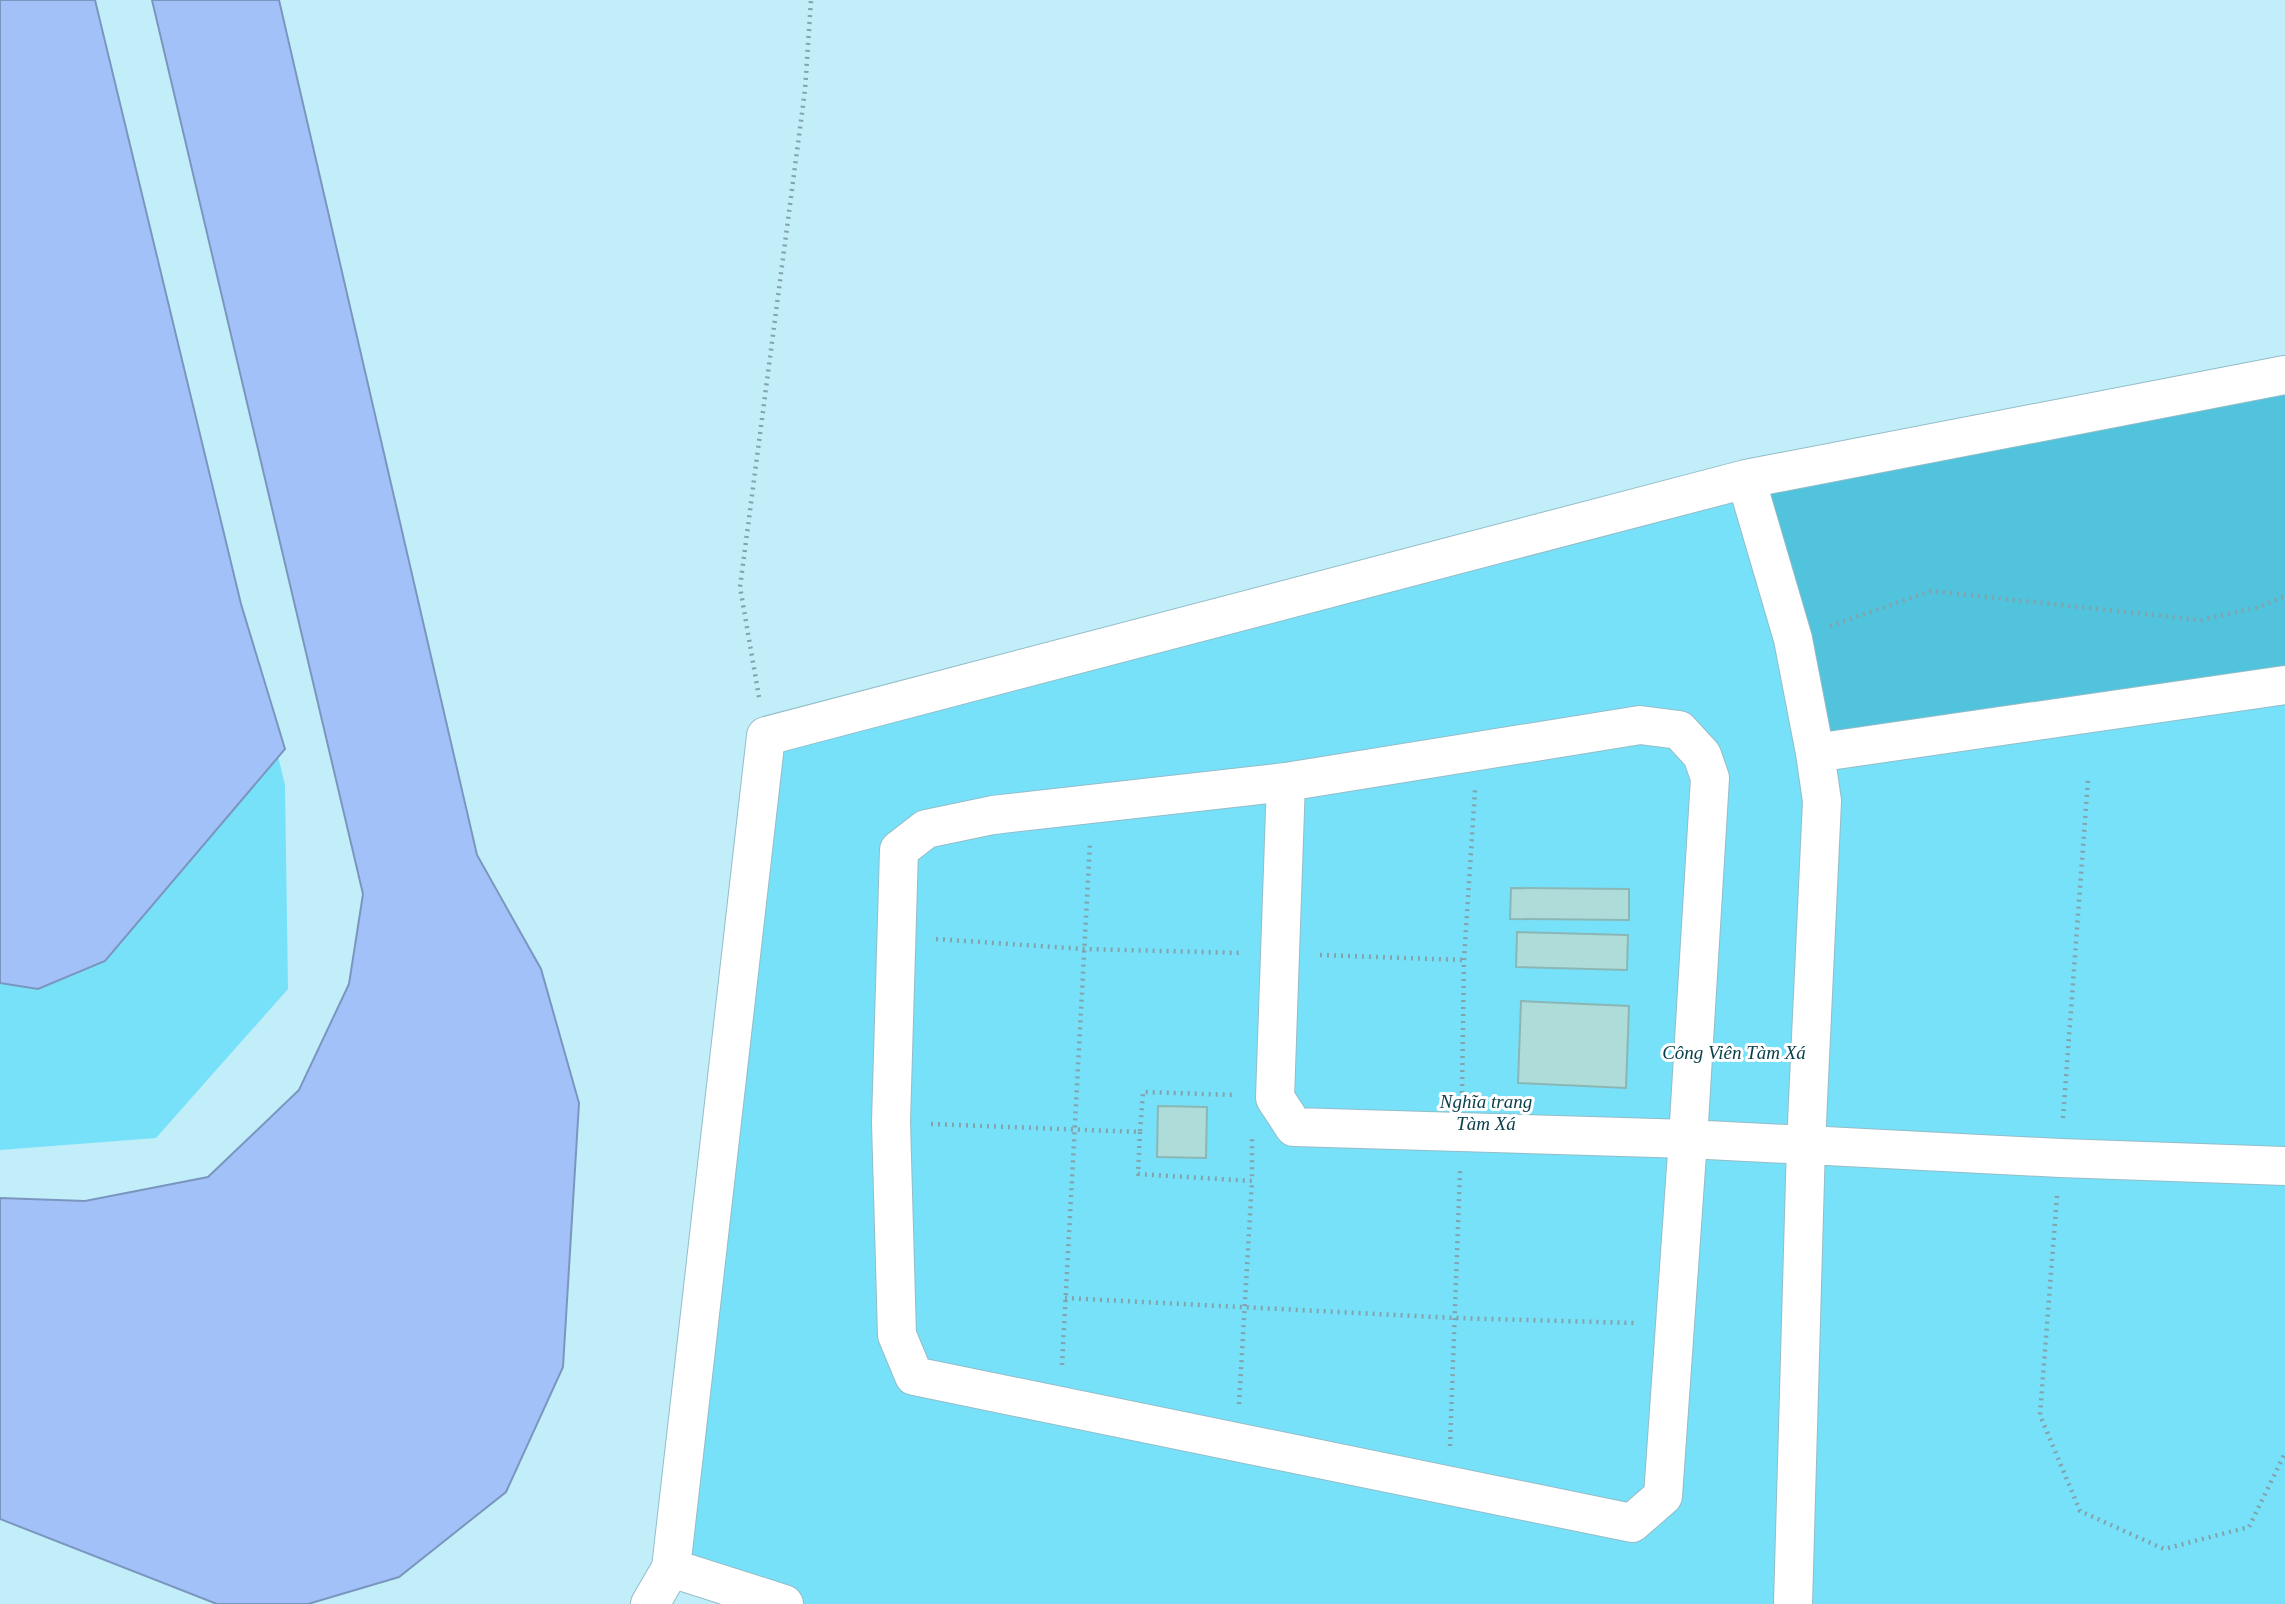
<svg xmlns="http://www.w3.org/2000/svg" width="2285" height="1604" viewBox="0 0 2285 1604" font-family="'Times New Roman',serif">
  <rect width="100%" height="100%" fill="#c2eefa"/>
  <path fill="#78e1fa" d="M0,0H95L285,785L288,989L156,1138L0,1150Z
    M2285,375V1604H787L671,1568L766,736L1746,479Z"/>
  <path fill="#51c3dc" d="M2285,376V685L1815,753L1746,479Z"/>
  <path fill="#a2c1f9" stroke="#7b96be" stroke-width="2" d="M0,0H95L241,604L285,749L105,961L38,989L0,983Z
    M152,0H279L477,855L541,969L579,1103L563,1367L506,1492L399,1577L308,1604H217L0,1519V1198L85,1201L208,1177L299,1090L349,984L363,894Z"/>
  <path fill="#addcd9" stroke="#8ab7b5" stroke-width="2" d="M1511,888L1629,889V920L1510,919Z
    M1517,932L1628,935L1627,970L1516,967Z
    M1521,1001L1629,1006L1626,1088L1518,1083Z
    M1158,1106L1207,1107L1206,1158L1157,1157Z"/>
  <g fill="none" stroke-linecap="round" stroke-linejoin="round">
    <g stroke="#92bdc8" stroke-width="40">
      <path id="minor" d="M1746,479L1793,639L1815,753L1822,801L1806,1144L1793,1604
        M1640,725L1679,730L1702,755L1710,778L1688,1139L1663,1496L1632,1523L914,1376L897,1335L891,1122L899,850L926,829L993,815L1286,782Z
        M1815,753L2285,685
        M1286,782L1275,1098L1294,1127L1688,1139L2060,1158L2285,1166
        M671,1568L784,1604
        M650,1604L671,1568L766,736L1746,479L2285,375"/>
    </g>
    <path stroke="#82a3ac" stroke-width="4.5" stroke-dasharray="2 5" stroke-linecap="butt" d="M1830,626L1931,591L2201,620L2259,607L2285,596
      M759,697L740,587L805,90L811,0
      M936,939L1084,949L1242,953
      M1320,955L1464,960
      M1462,1093L1464,960L1475,790
      M2063,1118L2088,780
      M931,1124L1140,1132L1143,1092L1235,1095
      M1140,1132L1138,1174L1252,1181V1139
      M2057,1196L2040,1415L2080,1511L2164,1549L2249,1527L2285,1453
      M1065,1298L1455,1318L1634,1323
      M1062,1365L1090,843
      M1239,1404L1252,1181
      M1450,1446L1460,1171"/>
    <use href="#minor" stroke="#fff" stroke-width="38"/>
  </g>
  <g text-anchor="middle" dominant-baseline="central" stroke-width="6" stroke-linejoin="round" paint-order="stroke">
    <g font-size="19" font-style="italic" fill="#0c404b" stroke="#fff">
      <text x="1734" y="1052">Công Viên Tàm Xá</text>
      <text x="1486" y="1101">Nghĩa trang<tspan x="1486" dy="22">Tàm Xá</tspan></text>
    </g>
  </g>
</svg>
